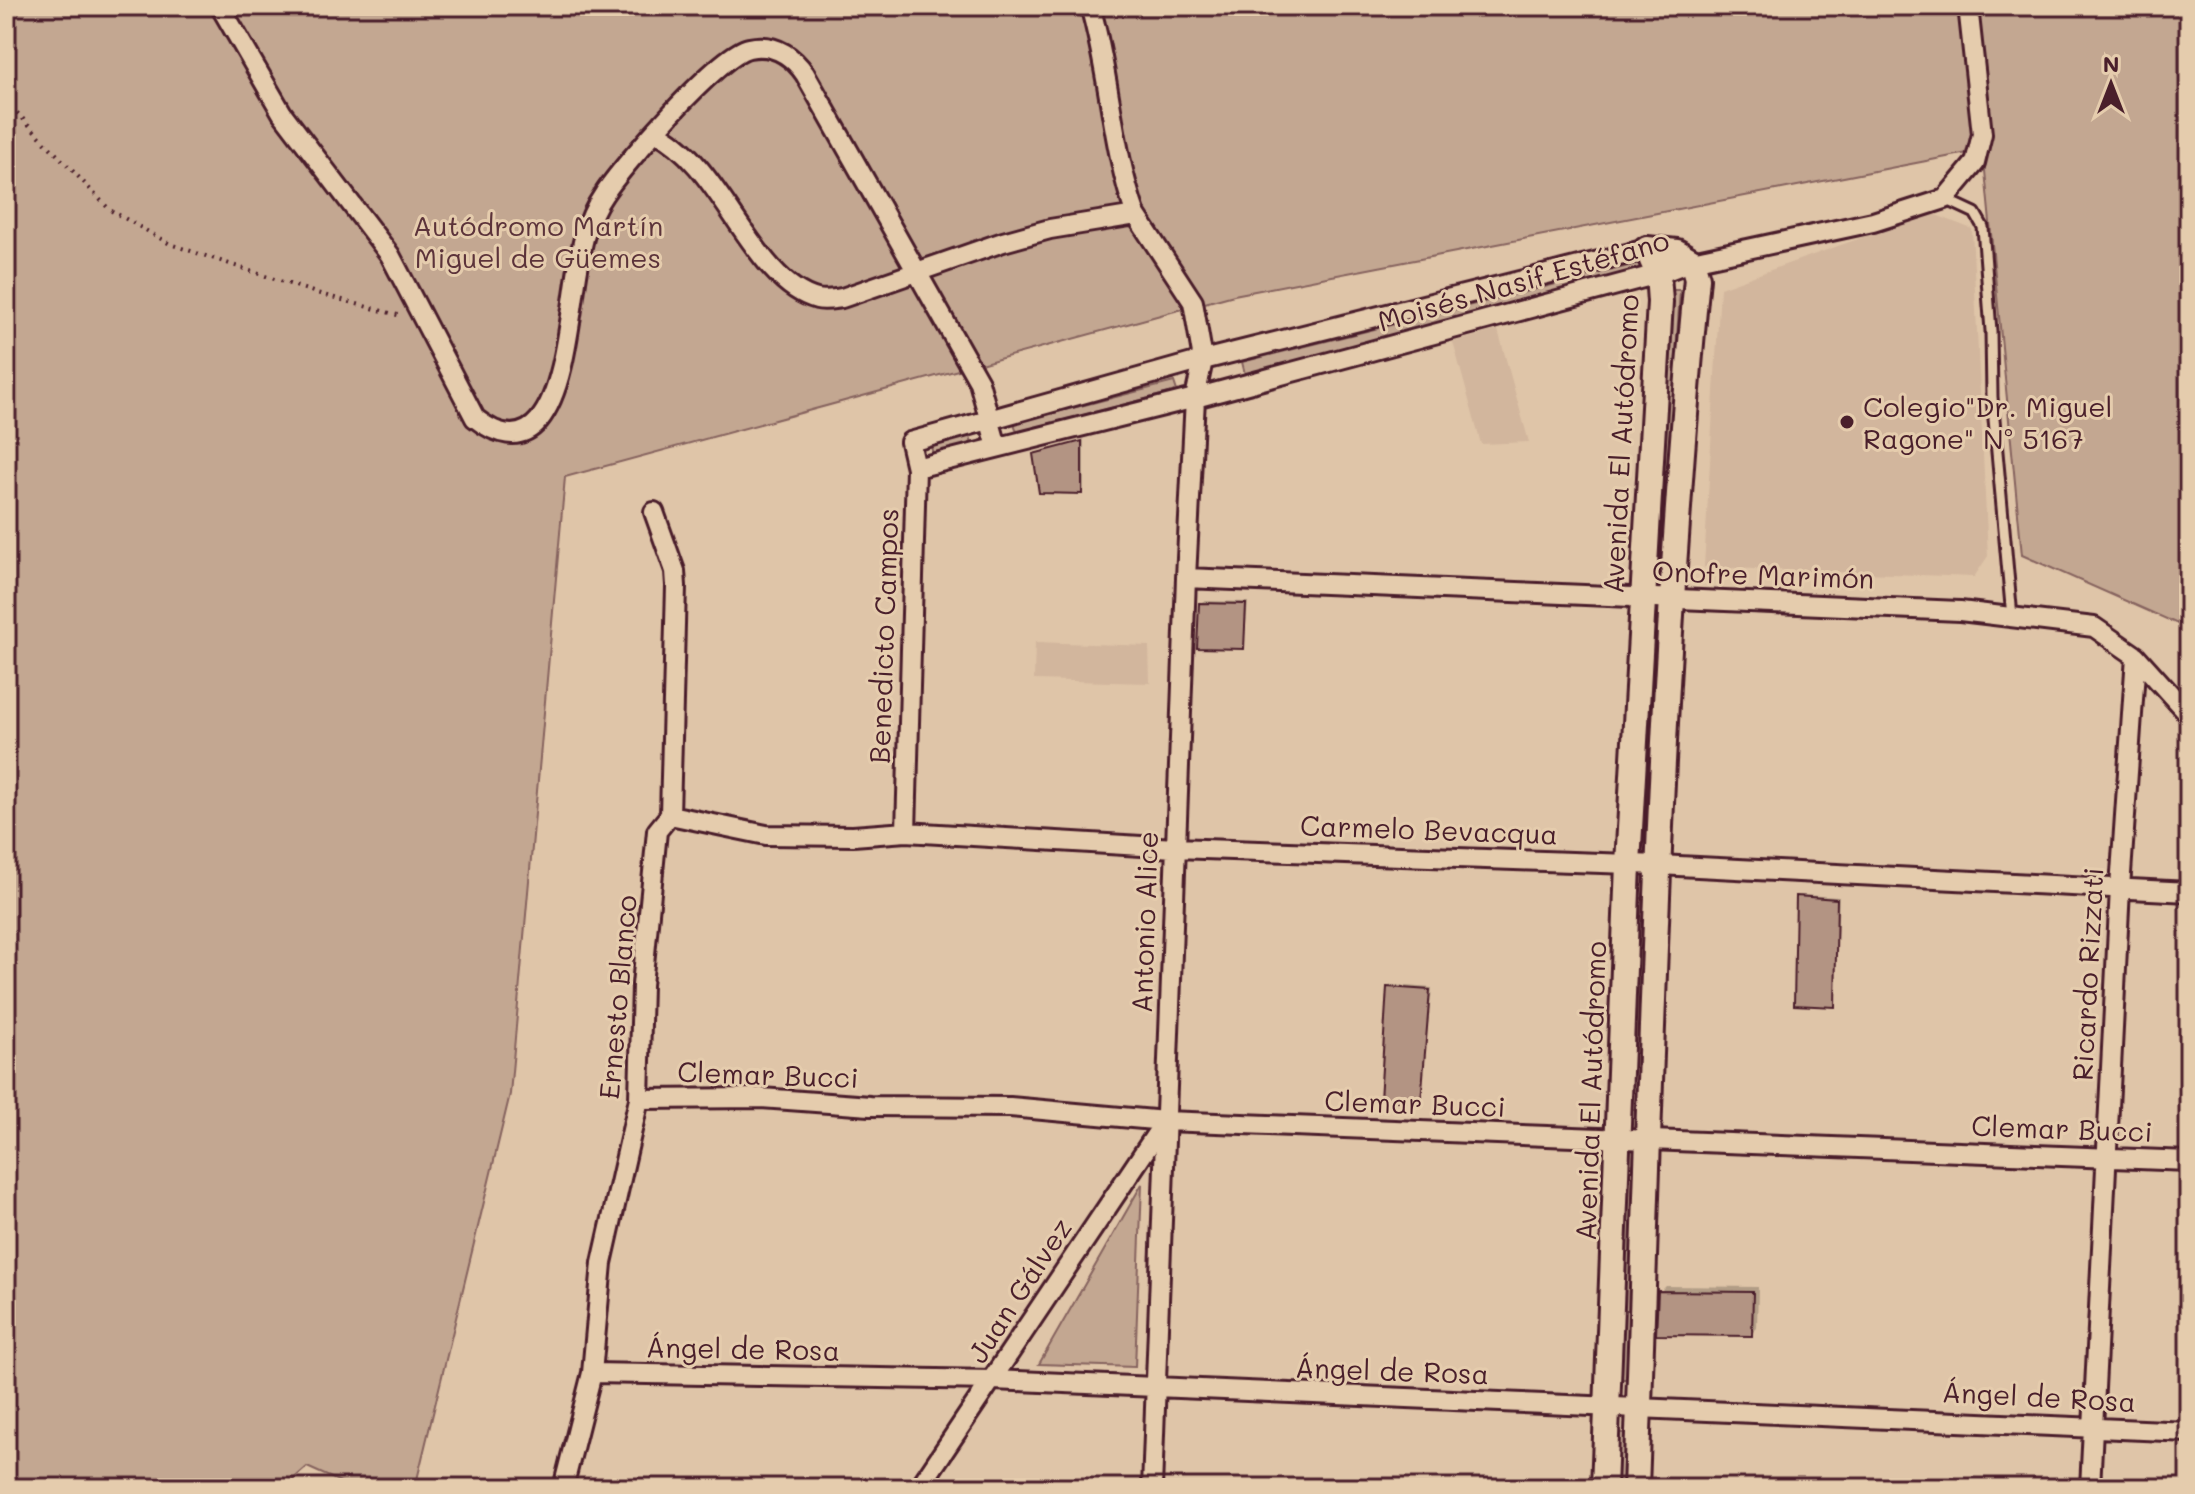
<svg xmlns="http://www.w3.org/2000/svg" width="2195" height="1494" viewBox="0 0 2195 1494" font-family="Mali,sans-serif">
  <rect width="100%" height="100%" fill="#dfc5a8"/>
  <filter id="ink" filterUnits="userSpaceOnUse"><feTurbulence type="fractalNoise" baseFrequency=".0125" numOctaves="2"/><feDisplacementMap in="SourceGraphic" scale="16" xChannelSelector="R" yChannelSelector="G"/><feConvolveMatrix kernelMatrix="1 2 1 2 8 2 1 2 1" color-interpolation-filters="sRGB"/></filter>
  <g filter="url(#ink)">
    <path fill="#d2b69d" d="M1931,213L1972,229L1988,556L1974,577L1704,567L1720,288Z
      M1498,330L1518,403L1529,442L1481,444L1453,342Z
      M1035,642L1149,646L1150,683L1034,680Z"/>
    <path fill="#c3a791" stroke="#86635e" stroke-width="2" d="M6,6H2189V629L2022,555L1983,150L1234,295L565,477L510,1094L415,1488H354L307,1467L283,1488H6Z
      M1641,263L1644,275L1245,374L1242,362Z
      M1671,290H1680L1663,566H1654Z
      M1174,382L1177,391L1017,432L1014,423Z
      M969,433L972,444L933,454L930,443Z
      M1650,622H1659L1648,842H1640Z
      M1639,898H1647L1638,1110L1630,1109Z
      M1628,1164L1636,1165L1627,1379H1619Z
      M1142,1184L1135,1367L1039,1364Z
      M1618,1433H1626L1624,1488H1615Z"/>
    <path fill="#0003" d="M1084,440V490L1082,492L1035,454Z
      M1203,601L1248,602L1244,647L1201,604Z
      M1800,895L1839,897L1834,1005L1798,897Z
      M1391,985L1432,988L1420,1100L1389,987Z
      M1666,1286L1758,1287L1757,1328L1751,1334L1660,1292Z"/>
    <path fill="#b39483" stroke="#4a1f2b" stroke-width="2" d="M1082,441V494L1039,493L1033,454Z
      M1199,603L1246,604L1244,649L1197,648Z
      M1796,896L1837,899L1835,1007L1794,1005Z
      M1387,987L1430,990L1421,1102L1380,1100Z
      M1658,1291L1753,1292L1752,1336L1656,1335Z"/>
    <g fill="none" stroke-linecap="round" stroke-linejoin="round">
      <g stroke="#4a1f2b" stroke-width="15">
        <path id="lane" d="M1945,199L1975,213L1983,227L1991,331L1992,397L2012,617"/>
      </g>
      <g stroke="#4a1f2b" stroke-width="24">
        <path id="street" d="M220,6L282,113L390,255L475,418C495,434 520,443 539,420C570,383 571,287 584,238C588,223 595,207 604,194C623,165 719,54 749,48C773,43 791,54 805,74L979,382L997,447
          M1090,6C1110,74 1112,149 1136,215
          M655,132C721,162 752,282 817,299C824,301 834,299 842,298L1003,242L1050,229L1136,215L1193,302L1203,360L1195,398L1186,578L1152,1488
          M916,468L1195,398L1658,274L1692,261L1873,222L1945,199L1975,163L1982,134L1968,6
          M1186,578L1960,611L2094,627L2136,656L2189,715
          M670,815L766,835L853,836L906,832L1175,848L1659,865L2189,892
          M906,832L916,468L910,442L1203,360L1647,249
          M639,1099L761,1098L870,1106L1010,1107L1165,1121L2189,1161
          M592,1373L993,1380L2189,1432
          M563,1488L592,1373L602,1263L639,1099L642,985L657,831L670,815L676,586L675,571L654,512
          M919,1488L1165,1121
          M2090,1488L2120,888L2136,656"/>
      </g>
      <g stroke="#4a1f2b" stroke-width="30">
        <path id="secondary" d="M1604,1488L1628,864L1660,302L1658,274L1647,249
          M1636,1488C1651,1085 1658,680 1697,278L1692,261L1677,252L1647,249"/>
      </g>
      <path stroke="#4a1f2b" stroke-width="4" stroke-dasharray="2 6" stroke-linecap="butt" d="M6,101L110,210L170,244L313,292L401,316"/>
      <use href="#lane" stroke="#e5ccad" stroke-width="9"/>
      <use href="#street" stroke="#e5ccad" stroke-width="18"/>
      <use href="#secondary" stroke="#e5ccad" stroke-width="24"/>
    </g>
  </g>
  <circle fill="#4a1f2b" stroke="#e5ccad" stroke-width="3" cx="1847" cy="422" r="8"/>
  <g text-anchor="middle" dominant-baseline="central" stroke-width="6" stroke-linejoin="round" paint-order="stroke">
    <g font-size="28" fill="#5c333a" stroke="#e5ccad">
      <text x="538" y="225">Autódromo Martín<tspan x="538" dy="32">Miguel de Güemes</tspan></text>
    </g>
    <g font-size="28" fill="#4a1f2b" stroke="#e5ccad">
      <text transform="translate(1523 280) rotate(-16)">Moisés Nasif Estéfano</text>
      <text transform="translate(1620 444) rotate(-87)">Avenida El Autódromo</text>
      <text transform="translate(1763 574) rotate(2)">Onofre Marimón</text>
      <text transform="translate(883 636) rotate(-88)">Benedicto Campos</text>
      <text transform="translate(1429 829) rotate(2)">Carmelo Bevacqua</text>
      <text transform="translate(1144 922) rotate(-88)">Antonio Alice</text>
      <text transform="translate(2087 974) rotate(-87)">Ricardo Rizzati</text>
      <text transform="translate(617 997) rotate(-85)">Ernesto Blanco</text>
      <text transform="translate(768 1074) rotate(2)">Clemar Bucci</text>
      <text transform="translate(1590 1091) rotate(-88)">Avenida El Autódromo</text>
      <text transform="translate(1415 1103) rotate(2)">Clemar Bucci</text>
      <text transform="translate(2062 1128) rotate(2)">Clemar Bucci</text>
      <text transform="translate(1019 1290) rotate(-57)">Juan Gálvez</text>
      <text transform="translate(743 1348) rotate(1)">Ángel de Rosa</text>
      <text transform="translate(1392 1370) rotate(2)">Ángel de Rosa</text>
      <text transform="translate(2039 1396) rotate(3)">Ángel de Rosa</text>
    </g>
    <g font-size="28" fill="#4a1f2b" stroke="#e5ccad" text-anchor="start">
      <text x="1863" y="406">Colegio"Dr. Miguel<tspan x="1863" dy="32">Ragone" Nº 5167</tspan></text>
    </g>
  </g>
  <rect width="2195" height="1494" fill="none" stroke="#e5ccad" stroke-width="32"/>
  <rect x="16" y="16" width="2163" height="1462" fill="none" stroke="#4a1f2b" stroke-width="3" filter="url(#ink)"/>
  <g transform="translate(2111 84)" stroke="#e5ccad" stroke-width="6" paint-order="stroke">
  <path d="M0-6L14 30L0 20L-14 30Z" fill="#4a1f2b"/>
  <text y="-12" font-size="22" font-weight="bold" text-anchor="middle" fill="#4a1f2b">N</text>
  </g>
</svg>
